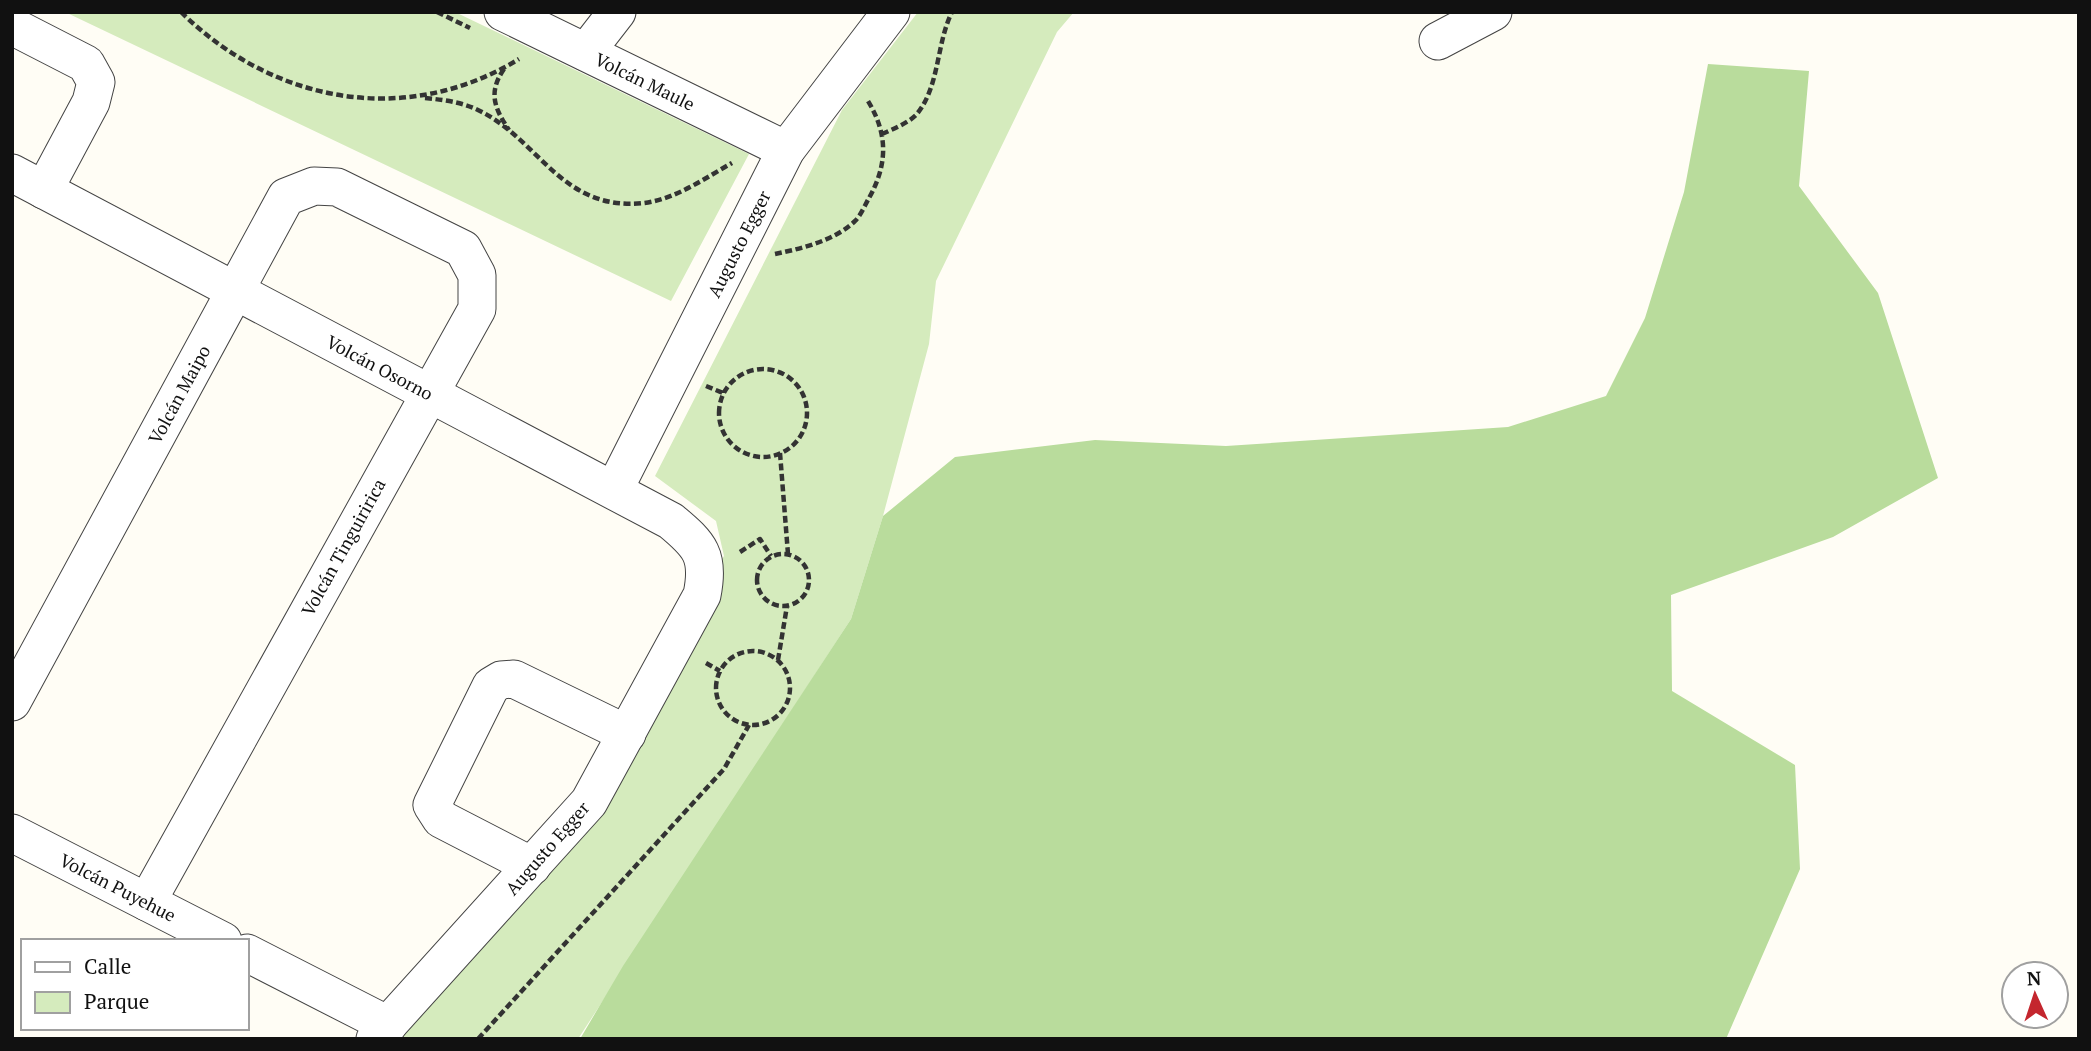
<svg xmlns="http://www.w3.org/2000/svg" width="2091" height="1051" viewBox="0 0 2091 1051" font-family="'PT Serif',serif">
  <rect width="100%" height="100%" fill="#fffdf5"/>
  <path fill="#d5ebbd" d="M65,12H455L749,154L671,301Z
    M918,12H1074L1057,32L936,281L929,344L883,516L851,619L578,1039H393L598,776L724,556L716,521L655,476L842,110Z"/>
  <path fill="#b9dc9c" d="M1708,64L1809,71L1799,186L1878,293L1938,478L1833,537L1671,595L1672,691L1795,765L1800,869L1726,1039H580L623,966L851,619L883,516L955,457L1095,440L1226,446L1508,427L1606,396L1645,318L1684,192Z"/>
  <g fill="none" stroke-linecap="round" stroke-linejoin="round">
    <g stroke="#444" stroke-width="39">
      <g id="street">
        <path id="s1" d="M503,12L786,150"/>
        <path d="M12,26L86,64L96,82L91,102L44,190"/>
        <path d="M1438,41L1493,12"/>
        <path d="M586,52L617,12"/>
        <path id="s2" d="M12,173L671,521C700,545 710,556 702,595L589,802L375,1039"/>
        <path id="s3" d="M614,490L786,150L891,12"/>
        <path id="s4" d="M12,702L286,197L314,186L337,187L463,249L477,275V309L147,902"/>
        <path id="s5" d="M12,833L223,941"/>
        <path d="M532,866L441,819L432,805L491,686L501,680L514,679L627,734"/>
        <path d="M247,953L388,1025"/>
      </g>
    </g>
    <path stroke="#333" stroke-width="4.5" stroke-dasharray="7 3.5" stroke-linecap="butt" d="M181,12C273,103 406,128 519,59
      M437,12L470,28
      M504,69C488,92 494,108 509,130
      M425,98C445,100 463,102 482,112C540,142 563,212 644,203C676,199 705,178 732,163
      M882,134C893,129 908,123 916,115C940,87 936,44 952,12
      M775,254C803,248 834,241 855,221C861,215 865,205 869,198C888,164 888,134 868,101
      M719 413a44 44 0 1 1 88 0a44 44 0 1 1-88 0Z
      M706,386L723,393
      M780,453L788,554
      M740,552L760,539L771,556
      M757 580a26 26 0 1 1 52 0a26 26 0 1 1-52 0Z
      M716 688a37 37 0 1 1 74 0a37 37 0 1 1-74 0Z
      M778,660L787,606
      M706,663L720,671
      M478,1039L724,769L749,725"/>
    <use href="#street" stroke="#fff" stroke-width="37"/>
  </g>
  <g text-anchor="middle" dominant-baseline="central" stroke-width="7" stroke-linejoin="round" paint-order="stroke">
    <g font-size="18" fill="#111" stroke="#fff">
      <text stroke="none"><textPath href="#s1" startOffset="158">Volcán Maule</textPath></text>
      <text stroke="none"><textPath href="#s3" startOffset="276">Augusto Egger</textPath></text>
      <text stroke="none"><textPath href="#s2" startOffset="416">Volcán Osorno</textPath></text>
      <text stroke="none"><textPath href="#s4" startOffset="350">Volcán Maipo</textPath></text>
      <text transform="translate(343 547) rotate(-61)">Volcán Tinguiririca</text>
      <text transform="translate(547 848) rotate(-49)">Augusto Egger</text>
      <text stroke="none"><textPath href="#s5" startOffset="119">Volcán Puyehue</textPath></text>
    </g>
  </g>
  <rect width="2091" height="1051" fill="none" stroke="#111111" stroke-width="28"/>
  <rect x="21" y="939" width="228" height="91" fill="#ffffff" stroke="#a0a0a0" stroke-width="2"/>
  <rect x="35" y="962" width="35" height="10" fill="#ffffff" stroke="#a0a0a0" stroke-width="2"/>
  <text x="84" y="974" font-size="21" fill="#111111">Calle</text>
  <rect x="35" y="992" width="35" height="21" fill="#d5ebbd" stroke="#a0a0a0" stroke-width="2"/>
  <text x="84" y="1009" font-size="21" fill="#111111">Parque</text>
  <g transform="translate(2035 995) rotate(357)"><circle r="33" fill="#ffffff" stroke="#a0a0a0" stroke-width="2"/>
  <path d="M0-5L12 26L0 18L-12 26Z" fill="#c4262e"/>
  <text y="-10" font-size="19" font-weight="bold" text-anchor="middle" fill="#111111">N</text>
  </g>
</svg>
